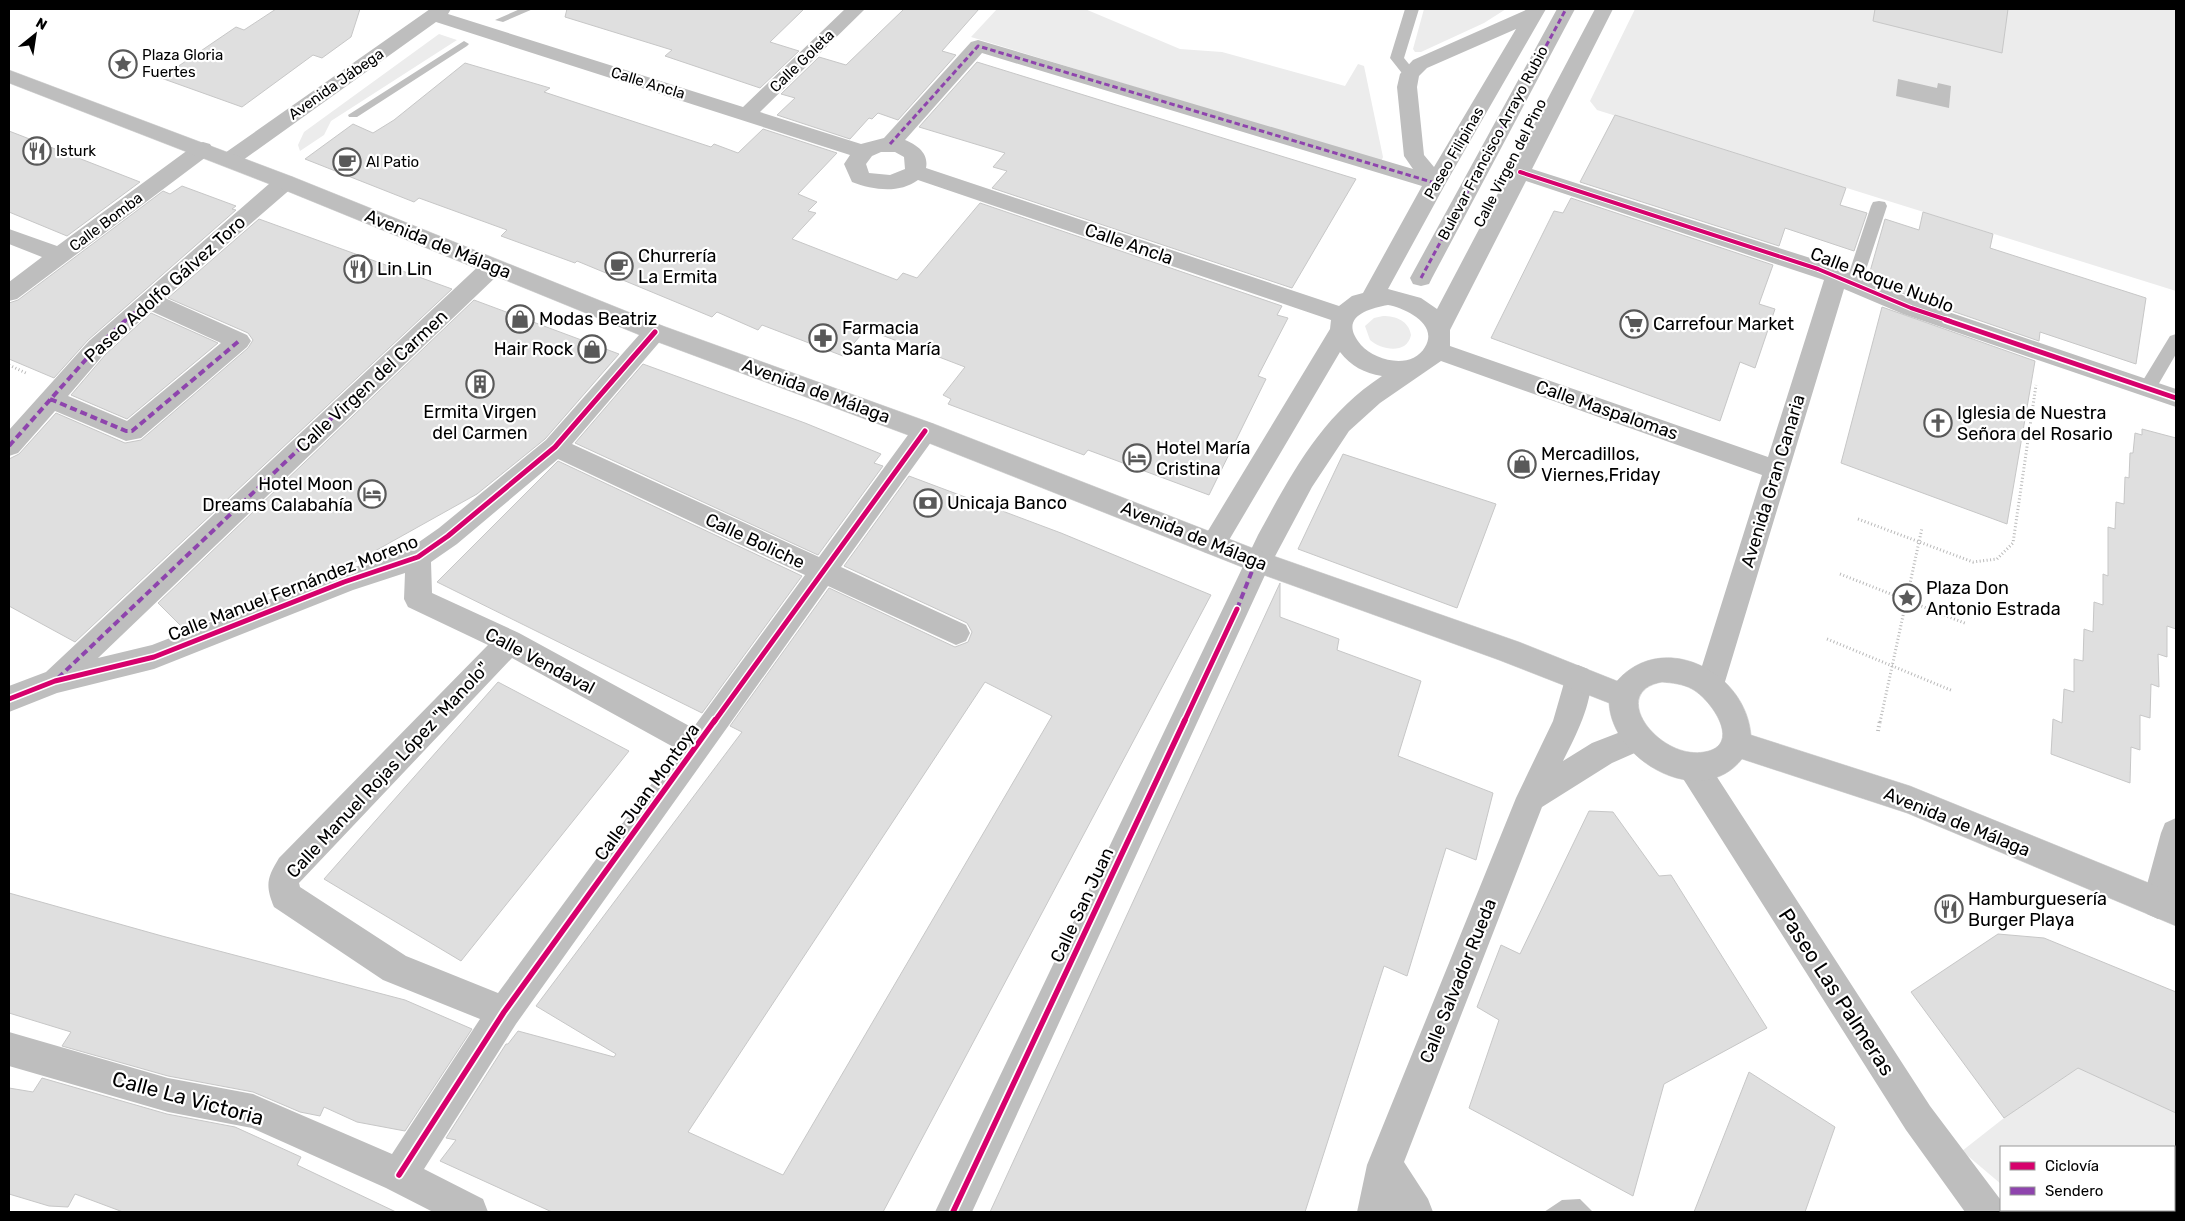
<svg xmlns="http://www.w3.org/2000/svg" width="2185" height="1221" viewBox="0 0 2185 1221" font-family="Rubik,sans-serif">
  <rect width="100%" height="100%" fill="#fff"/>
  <path fill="#ececec" d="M997,9H1085L1180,49L1222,52L1345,86L1358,64L1364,66L1383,157L1381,162L971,37Z
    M1424,9H1506L1484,23L1421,52H1415L1413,49Z
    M1635,9H2176V291L1597,110L1590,101Z
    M439,34L457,40L331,121L324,135L300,151L298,145L304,132Z
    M1383,316C1396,316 1409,321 1411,335C1407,355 1381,350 1370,340L1365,326L1374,318Z
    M2078,1068L2176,1113V1212H2062L2057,1210H2174V1147H2001V1184L1962,1151L2004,1118Z"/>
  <path fill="#bfbfbf" d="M1898,79L1937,88L1938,83L1951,86L1949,108L1896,96Z
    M1580,1199L1593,1212H1544L1562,1200Z"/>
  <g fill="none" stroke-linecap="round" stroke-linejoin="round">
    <path fill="#bfbfbf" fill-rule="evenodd" d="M520,9H533L503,22L495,20Z
      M464,41L469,44L467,46L357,117H349L348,115Z"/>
  </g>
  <path fill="#dfdfdf" stroke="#c7c7c7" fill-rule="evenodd" d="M276,9H360L351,37L322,58L313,55L242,107L161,78L236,27L244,30Z
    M567,9H804L770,42L799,51L760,88L665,56L672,50L565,17Z
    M904,9H979L942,51L956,55L898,120L878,113L872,119L869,118L850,139L777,115L795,98L781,94L819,57L846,65Z
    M1875,9H2008L2002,53L1873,21Z
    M977,62L1281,156L1356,179L1292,288L992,188L1007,171L993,167L1005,153L919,127Z
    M465,63L550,88L544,92L711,147L714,144L738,153L763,129L837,153L798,194L817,202L808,211L816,213L792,239L897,280L903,273L917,278L980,203L1282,306L1277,315L1288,318L1258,376L1266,379L1209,495L1088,450L1084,455L948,404L951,399L943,395L965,367L866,329L843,356L762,325L758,330L717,312L712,317L577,261L575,263L501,236L507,230L419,198L414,202L305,159L353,124L373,133L394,120Z
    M1615,115L1846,188L1840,205L1867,213L1854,251L1785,228L1779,246L1580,182Z
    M9,131L140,182L67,236L9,212Z
    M182,186L236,206L232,209L236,210L88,340L54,378L9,359V303L18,300L163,191L170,194Z
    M1571,198L1773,265L1759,304L1775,309L1755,368L1740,362L1720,421L1491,338L1554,211L1563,213Z
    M1923,212L1993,234L1990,248L2146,298L2136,364L2040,332L2039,341L1920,300L1887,287L1889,281L1869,275L1885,219L1919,230Z
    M259,219L452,289L75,642L9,606V459L19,454L56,413L125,443L141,440L248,348L253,340L248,333L168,298Z
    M474,300L619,354L545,439L477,494L341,570L279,593L274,591L231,612L185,630L158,603Z
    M1882,307L2035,361L2007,524L1841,463Z
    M151,313L218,343L127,419L71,395L106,354Z
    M643,364L805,423L881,454L874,463L883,466L818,555L575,443Z
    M2142,429L2176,438V629L2167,626V657L2158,654L2159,687L2151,684L2150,718L2140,715V750L2131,747L2130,783L2051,754L2053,719L2062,723L2064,689L2074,692V659L2083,661L2084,629L2093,632L2094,602L2103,605V574L2108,576V527L2115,529L2116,502L2124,504L2125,477L2129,478L2130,453H2133L2135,433L2142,435Z
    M1343,454L1496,504L1457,608L1298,549Z
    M558,461L802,576L702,713L437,582Z
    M909,476L1061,533L1211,595L883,1212H552L440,1161L456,1140L446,1138L506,1044H508L518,1031L614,1057L616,1054L536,1006L742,732L730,726L829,588L955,647L968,642L972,632L967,623L844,566ZM985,682L1052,716L783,1175L688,1132Z
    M1280,583V617L1339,639L1337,650L1421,681L1398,756L1493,793L1476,860L1446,848L1407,976L1384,966L1305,1212H990Z
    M498,682L629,751L461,961L324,879Z
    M1589,811L1613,812L1659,876L1671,875L1767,1028L1664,1084L1633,1196L1469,1108L1499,1020L1477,1007L1501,945L1520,954Z
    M9,893L162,936L405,1000L472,1029L405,1131L357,1122L324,1107L320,1116L300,1112L253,1092L168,1076L62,1046L71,1032L9,1013Z
    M1998,934L2044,938L2176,992V1113L2078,1068L2004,1118L1911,992Z
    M1749,1072L1835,1127L1805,1212H1694Z
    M42,1078L167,1114L235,1127L301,1157L297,1165L396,1212H123L75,1194L68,1207L49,1206L9,1194V1088L33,1092Z"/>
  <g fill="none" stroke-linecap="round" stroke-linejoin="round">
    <g stroke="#dbdbdb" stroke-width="1">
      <path id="primary" d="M9,70L293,177L663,326L934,424L1265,553L1519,642L1617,681C1663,629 1746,672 1751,735L1910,786L2176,894V926L1907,813L1742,759C1701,811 1612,761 1609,703L1499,660L1247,569L916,438L647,338L277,187L9,83ZM1662,682C1672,683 1683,684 1692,689C1712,700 1743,746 1704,752C1659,760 1607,692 1662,682Z"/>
    </g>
    <path stroke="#b9b9b9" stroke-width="3" stroke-dasharray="1 2.5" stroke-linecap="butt" d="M9,365L28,374
      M1858,519L1973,562L1997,559L2013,543L2036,385
      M1840,574L1967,624
      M1827,639L1953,691
      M1880,722L1922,528"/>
    <path stroke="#b9b9b9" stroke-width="4" stroke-dasharray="1 3" stroke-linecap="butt" d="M1878,731L1880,720"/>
    <path fill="#bebebe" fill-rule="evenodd" d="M1405,9H1419L1404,58L1417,74L1410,78L1405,77L1390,58Z
      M1879,201L1885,202L1887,206L1861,285L1859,289H1847L1845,285L1871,206L1873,202Z
      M2176,334V354L2154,392L2148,394L2142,392L2139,387L2142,382L2170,336Z"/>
    <path fill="#bebebe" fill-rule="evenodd" d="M430,9H451L448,14L743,107L845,9H865L760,112L861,144L884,138L971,42L978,40L1413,169L1404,156L1397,87L1400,74L1413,60L1528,9H1546L1446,183L1388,289L1421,298L1437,309L1595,9H1613L1532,169L1826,263L1919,302L2176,389V407L1903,314L1844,289L1724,685L1720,694L1710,698L1700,694L1696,685L1762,475L1441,361L1380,403L1349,431L1312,487L1265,575L972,1212H935L1258,535C1292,473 1321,416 1382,376C1364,373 1351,366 1340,352L1222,552L1213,555L1204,552L1200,544L1330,329L1331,320L918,180C899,194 873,190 852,182L844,164L850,155L436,22L236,165L229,167L222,165L219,160L222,155ZM1516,29L1434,167L1424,155L1417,87L1419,76L1427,68ZM982,53L1422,186L1363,293L1352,296L1339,306L926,168C929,153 917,145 905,140ZM881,152H895L904,157L905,169L890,175L869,173L866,164L872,156ZM1526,181L1824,280L1768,457L1450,346V330ZM1388,305C1405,308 1439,324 1425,347C1412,370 1375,361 1361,345C1338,318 1366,309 1388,305Z
      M1557,9H1575L1432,278L1429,284L1421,286L1413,284L1410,278Z
      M203,142L210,144L213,149L210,154L17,299L9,301V282L42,257L9,244V229L57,246L196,144Z
      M285,175L293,177L296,182L293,187L165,298L247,335L251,341L247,347L141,438L126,441L55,411L18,453L9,456V430L89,341L277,177ZM151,311L221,343L127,421L68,396L105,353Z
      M492,259L500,261L503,267L500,273L98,658L152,645L334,574L409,549L439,528L546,440L647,326L655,324L663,326L667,332L663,338L572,444L819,557L916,424L925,421L934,424L937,431L934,438L841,567L966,625L970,633L966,641L956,645L828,586L516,1024L424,1169L483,1199L488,1212H433L386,1188L252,1128L168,1112L9,1066V1032L168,1078L253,1094L392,1154L480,1019L383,980L274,907C265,885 267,878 279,858L488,645L408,607L404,599L405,573L353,590L154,669L57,693L9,712V686L46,672L484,261ZM558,459L805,575L693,728L519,633L432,593L431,562L457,544ZM512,658L677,749L498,993L406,956L300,887L299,883Z
      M1578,665L1588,669C1599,692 1574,739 1563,761L1592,743L1636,726L1646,730L1651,739L1646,748L1612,763L1542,807L1404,1162L1428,1199L1433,1212H1357L1367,1165L1516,798L1553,721L1568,669Z
      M1693,753L1704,757L1930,1106L2000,1199L2001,1210L2005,1212H1965L1906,1130L1682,777L1678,767L1682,757Z
      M2176,818V893L2169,914L2158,919L2147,914L2142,903L2161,833L2165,823Z"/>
    <use href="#primary" fill="#bebebe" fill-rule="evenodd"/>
    <path stroke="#8e44ad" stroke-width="3" stroke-dasharray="5.5 3" stroke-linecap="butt" d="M890,144L978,46L1435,183
      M1421,278L1566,9
      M125,321L148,300"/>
    <path stroke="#8e44ad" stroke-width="4" stroke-dasharray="7 4" stroke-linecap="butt" d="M50,399L126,431H132L239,341
      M9,446L97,347L126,320
      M1237,609L1256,561
      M58,678L357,394"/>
    <g stroke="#fff" stroke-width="6">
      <path id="cycleway-far2" d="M1520,172L1818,269L1911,308L1950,321"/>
    </g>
    <g stroke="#fff" stroke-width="8">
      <path id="cycleway-far1" d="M1946,320L2176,398
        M9,699L55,681L154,657L344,582L418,557L448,536L555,447L655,332
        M714,722L925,431
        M1184,722L1237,609"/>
    </g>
    <g stroke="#fff" stroke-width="9">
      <path id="cycleway" d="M399,1175L504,1012L715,720
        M953,1212L1185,720"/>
    </g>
    <use href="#cycleway-far2" stroke="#d6006c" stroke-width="4"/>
    <use href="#cycleway-far1" stroke="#d6006c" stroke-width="5"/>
    <use href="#cycleway" stroke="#d6006c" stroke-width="5.5"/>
  </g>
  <defs>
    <g id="sight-ring" transform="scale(1.4375)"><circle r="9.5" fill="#fff" stroke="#595959" stroke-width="1.5"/><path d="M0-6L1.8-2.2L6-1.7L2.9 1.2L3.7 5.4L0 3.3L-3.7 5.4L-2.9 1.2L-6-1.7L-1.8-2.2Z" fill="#595959"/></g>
    <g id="restaurant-ring" transform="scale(1.4375)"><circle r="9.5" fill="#fff" stroke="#595959" stroke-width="1.5"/><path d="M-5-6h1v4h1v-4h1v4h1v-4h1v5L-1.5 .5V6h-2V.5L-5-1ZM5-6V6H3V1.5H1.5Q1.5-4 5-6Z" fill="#595959"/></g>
    <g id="cafe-ring" transform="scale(1.4375)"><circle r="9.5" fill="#fff" stroke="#595959" stroke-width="1.5"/><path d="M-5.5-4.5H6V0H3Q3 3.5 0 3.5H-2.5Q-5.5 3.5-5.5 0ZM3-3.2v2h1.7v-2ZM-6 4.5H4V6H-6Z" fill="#595959"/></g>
    <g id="shop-ring" transform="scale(1.4375)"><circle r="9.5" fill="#fff" stroke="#595959" stroke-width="1.5"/><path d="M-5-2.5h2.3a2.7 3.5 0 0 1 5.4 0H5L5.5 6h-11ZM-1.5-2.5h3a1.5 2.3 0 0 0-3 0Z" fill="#595959"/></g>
    <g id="supermarket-ring" transform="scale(1.4375)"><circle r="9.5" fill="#fff" stroke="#595959" stroke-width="1.5"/><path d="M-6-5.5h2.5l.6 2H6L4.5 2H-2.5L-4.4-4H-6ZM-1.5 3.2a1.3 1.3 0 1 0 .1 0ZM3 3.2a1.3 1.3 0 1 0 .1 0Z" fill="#595959"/></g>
    <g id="pharmacy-ring" transform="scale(1.4375)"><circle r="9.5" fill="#fff" stroke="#595959" stroke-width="1.5"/><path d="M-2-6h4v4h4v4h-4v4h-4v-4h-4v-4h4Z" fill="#595959"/></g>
    <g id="building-ring" transform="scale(1.4375)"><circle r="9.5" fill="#fff" stroke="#595959" stroke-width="1.5"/><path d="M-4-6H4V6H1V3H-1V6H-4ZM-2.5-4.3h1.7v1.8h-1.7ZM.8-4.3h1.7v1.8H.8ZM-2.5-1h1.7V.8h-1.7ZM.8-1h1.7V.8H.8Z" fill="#595959"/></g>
    <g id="church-ring" transform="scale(1.4375)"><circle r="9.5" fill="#fff" stroke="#595959" stroke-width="1.5"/><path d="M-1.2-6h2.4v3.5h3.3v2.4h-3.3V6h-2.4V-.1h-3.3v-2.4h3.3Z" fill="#595959"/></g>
    <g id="hotel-ring" transform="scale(1.4375)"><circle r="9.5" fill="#fff" stroke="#595959" stroke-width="1.5"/><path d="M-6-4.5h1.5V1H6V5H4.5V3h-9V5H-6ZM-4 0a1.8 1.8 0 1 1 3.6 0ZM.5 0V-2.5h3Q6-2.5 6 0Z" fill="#595959"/></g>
    <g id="bank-ring" transform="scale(1.4375)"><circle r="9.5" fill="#fff" stroke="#595959" stroke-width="1.5"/><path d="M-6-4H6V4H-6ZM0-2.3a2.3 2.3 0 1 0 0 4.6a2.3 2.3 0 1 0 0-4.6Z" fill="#595959"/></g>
  </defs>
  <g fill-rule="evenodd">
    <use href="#sight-ring" x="123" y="64"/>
    <use href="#restaurant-ring" x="37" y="151"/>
    <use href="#cafe-ring" x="347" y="162"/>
    <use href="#cafe-ring" x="619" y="266"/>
    <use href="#restaurant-ring" x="358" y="269"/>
    <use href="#shop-ring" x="520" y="319"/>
    <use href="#supermarket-ring" x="1634" y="324"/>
    <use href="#pharmacy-ring" x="823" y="338"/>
    <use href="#shop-ring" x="592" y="349"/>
    <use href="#building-ring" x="480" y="384"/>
    <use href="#church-ring" x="1938" y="423"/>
    <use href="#hotel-ring" x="1137" y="458"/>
    <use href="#shop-ring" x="1522" y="464"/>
    <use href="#hotel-ring" x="372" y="494"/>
    <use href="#bank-ring" x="928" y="503"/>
    <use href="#sight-ring" x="1907" y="598"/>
    <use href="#restaurant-ring" x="1949" y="909"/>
  </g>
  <g text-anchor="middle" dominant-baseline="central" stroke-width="4.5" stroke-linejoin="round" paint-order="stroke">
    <g font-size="15" fill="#000" stroke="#fff" text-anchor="start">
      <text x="142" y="55">Plaza Gloria<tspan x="142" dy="17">Fuertes</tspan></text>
      <text x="56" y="151">Isturk</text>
      <text x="366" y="162">Al Patio</text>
    </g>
    <g font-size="15" fill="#000" stroke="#fff">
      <text transform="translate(802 61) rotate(-44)">Calle Goleta</text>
      <text transform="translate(648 83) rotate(17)">Calle Ancla</text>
      <text transform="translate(336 84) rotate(-35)">Avenida Jábega</text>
      <text transform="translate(1493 143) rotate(-62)">Bulevar Francisco Arrayo Rubio</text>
      <text transform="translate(1454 153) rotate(-60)">Paseo Filipinas</text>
      <text transform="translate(1510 163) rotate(-63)">Calle Virgen del Pino</text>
      <text transform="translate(106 222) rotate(-37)">Calle Bomba</text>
    </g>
    <g font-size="18" fill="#000" stroke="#fff">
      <text transform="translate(438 244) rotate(22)">Avenida de Málaga</text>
      <text transform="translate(1129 244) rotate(19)">Calle Ancla</text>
      <text transform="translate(1882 280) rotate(21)">Calle Roque Nublo</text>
      <text transform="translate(165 289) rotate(-42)">Paseo Adolfo Gálvez Toro</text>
      <text transform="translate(372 381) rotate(-43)">Calle Virgen del Carmen</text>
      <text transform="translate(816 391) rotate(20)">Avenida de Málaga</text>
      <text transform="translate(1607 410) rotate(19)">Calle Maspalomas</text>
      <text transform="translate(1773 481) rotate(-73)">Avenida Gran Canaria</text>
      <text transform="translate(1194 536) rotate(22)">Avenida de Málaga</text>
      <text transform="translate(755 541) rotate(25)">Calle Boliche</text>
      <text transform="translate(293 588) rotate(-21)">Calle Manuel Fernández Moreno</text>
      <text transform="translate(540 661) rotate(28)">Calle Vendaval</text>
      <text transform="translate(388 770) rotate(-47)">Calle Manuel Rojas López "Manolo"</text>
      <text transform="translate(647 792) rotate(-54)">Calle Juan Montoya</text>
      <text transform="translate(1957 822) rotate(22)">Avenida de Málaga</text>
      <text transform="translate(1082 905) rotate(-65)">Calle San Juan</text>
      <text transform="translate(1458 981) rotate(-68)">Calle Salvador Rueda</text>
    </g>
    <g font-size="18" fill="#000" stroke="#fff" text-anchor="start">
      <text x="638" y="256">Churrería<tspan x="638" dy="21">La Ermita</tspan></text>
      <text x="377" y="269">Lin Lin</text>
      <text x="539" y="319">Modas Beatriz</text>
      <text x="1653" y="324">Carrefour Market</text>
      <text x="842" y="328">Farmacia<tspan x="842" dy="21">Santa María</tspan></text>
      <text x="573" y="349" text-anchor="end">Hair Rock</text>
      <text x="480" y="412" text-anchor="middle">Ermita Virgen<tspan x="480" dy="21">del Carmen</tspan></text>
      <text x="1957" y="413">Iglesia de Nuestra<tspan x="1957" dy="21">Señora del Rosario</tspan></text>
      <text x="1156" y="448">Hotel María<tspan x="1156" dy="21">Cristina</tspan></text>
      <text x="1541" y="454">Mercadillos,<tspan x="1541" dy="21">Viernes,Friday</tspan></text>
      <text x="353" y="484" text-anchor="end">Hotel Moon<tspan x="353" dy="21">Dreams Calabahía</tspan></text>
      <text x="947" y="503">Unicaja Banco</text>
      <text x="1926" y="588">Plaza Don<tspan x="1926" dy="21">Antonio Estrada</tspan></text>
      <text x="1968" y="899">Hamburguesería<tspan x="1968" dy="21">Burger Playa</tspan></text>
    </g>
    <g font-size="21" fill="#000" stroke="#fff">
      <text transform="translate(1837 992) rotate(57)">Paseo Las Palmeras</text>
      <text transform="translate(188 1098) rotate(15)">Calle La Victoria</text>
    </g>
  </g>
  <rect width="2185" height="1221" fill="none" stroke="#000000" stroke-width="20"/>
  <rect x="2000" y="1146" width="175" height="65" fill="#ffffff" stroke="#999999"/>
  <rect x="2010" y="1162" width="25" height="8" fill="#d6006c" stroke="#999999"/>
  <text x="2045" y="1171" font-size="15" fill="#000000">Ciclovía</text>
  <rect x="2010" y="1187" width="25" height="8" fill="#8e44ad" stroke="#999999"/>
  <text x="2045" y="1196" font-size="15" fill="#000000">Sendero</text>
  <g transform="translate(35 35) rotate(30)" stroke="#ffffff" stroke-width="4" paint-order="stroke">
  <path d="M0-4L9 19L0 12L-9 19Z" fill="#000000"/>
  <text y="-8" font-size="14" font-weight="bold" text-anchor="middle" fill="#000000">N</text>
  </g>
</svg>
